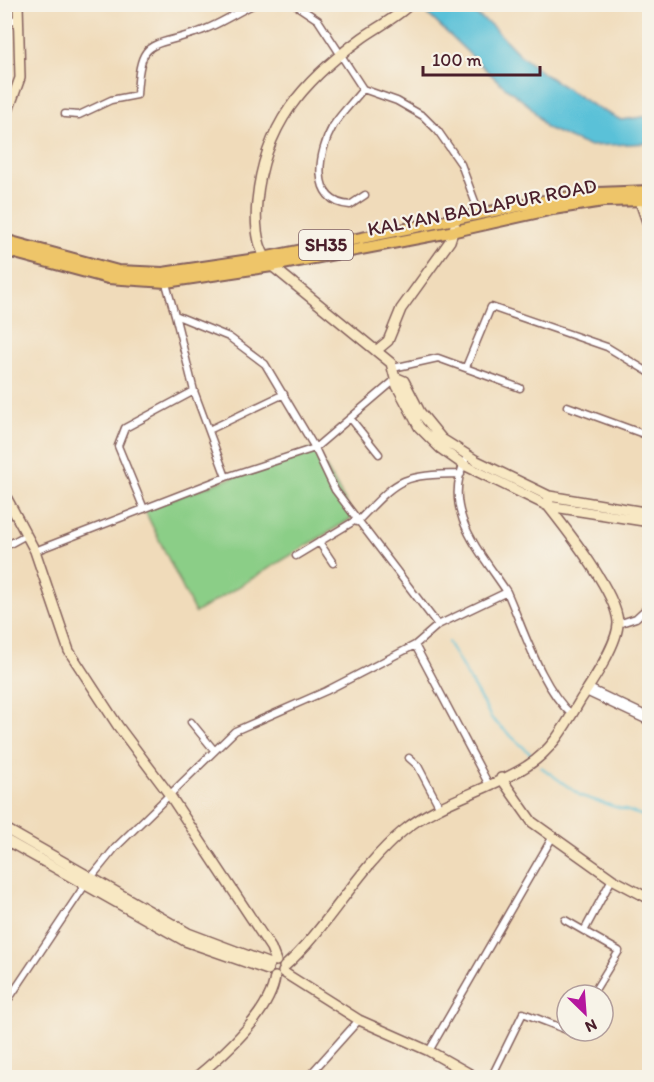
<svg xmlns="http://www.w3.org/2000/svg" width="654" height="1082" viewBox="0 0 654 1082" font-family="Itim,sans-serif">
  <rect width="100%" height="100%" fill="#f7f3e8"/>
  <filter id="ink" filterUnits="userSpaceOnUse"><feTurbulence type="fractalNoise" baseFrequency=".0167" numOctaves="2"/><feDisplacementMap in="SourceGraphic" scale="12" xChannelSelector="R" yChannelSelector="G"/><feConvolveMatrix kernelMatrix="1 2 1 2 8 2 1 2 1" color-interpolation-filters="sRGB"/></filter>
  <filter id="wash" filterUnits="userSpaceOnUse"><feTurbulence type="fractalNoise" baseFrequency=".008" numOctaves="4" result="noise"/><feDisplacementMap in="SourceGraphic" scale="24" xChannelSelector="R" yChannelSelector="G"/><feGaussianBlur stdDeviation="1.35" result="paint"/><feColorMatrix in="noise" values="0 0 0 0 0 0 0 0 0 0 0 0 0 0 0 0 0 1.4 0 .05"/><feComposite in="paint" operator="in"/></filter>
  <g filter="url(#wash)">
    <rect width="100%" height="100%" fill="#f0dbba"/>
    <path fill="#8bce87" stroke="#6a7659" stroke-width="1.5" d="M315,448L354,517L195,613L144,509Z"/>
    <path fill="#5ac1d8" stroke="#527082" stroke-width="1.5" d="M418,5H461L491,25L519,54L544,74L592,105L621,120L649,116V143L588,146L546,128L531,107L500,83Z"/>
    <g fill="none" stroke-linecap="round" stroke-linejoin="round">
      <path stroke="#5ac1d8" stroke-width="2" d="M448,642L492,719L532,755
        M541,767L581,796L650,818"/>
    </g>
  </g>
  <g filter="url(#ink)">
    <g fill="none" stroke-linecap="round" stroke-linejoin="round">
      <g stroke="#84615d" stroke-width="9">
        <path id="street" d="M294,4L318,20L363,89L397,101L423,116L438,131L461,164L480,215
          M4,24L18,18
          M363,89C354,101 341,113 333,126C318,152 309,202 350,205L365,195
          M65,114L79,115L111,100L137,95C140,37 150,48 195,33C216,27 235,13 255,4
          M165,280L175,315L229,337L265,364L315,448L335,490L438,625L507,592C524,630 541,687 572,715
          M466,367L491,307L607,347L650,373
          M393,368L438,358L520,388
          M194,391L226,477
          M567,406L649,436L650,433
          M351,419L379,454
          M209,430L284,394
          M465,461C441,512 481,552 507,592
          M144,509L118,446L125,428L194,391L175,315
          M357,522C399,479 398,475 461,474
          M319,542L333,563
          M4,547L26,535
          M35,551L226,477L315,448L396,379
          M296,556L356,520
          M618,624L636,618L650,605
          M415,645L489,785
          M589,688L650,717
          M586,692L650,722
          M191,722L214,750
          M409,758L418,766L440,808
          M565,920L584,931
          M592,995L619,951L584,931L612,879
          M4,1006L85,885L115,848L235,731L326,691L415,645L438,625
          M429,1051L552,838
          M307,1078L359,1020
          M491,1078L523,1013L567,1030"/>
      </g>
      <g stroke="#84615d" stroke-width="12">
        <path id="secondary" d="M410,4C399,16 376,28 362,38C302,82 264,126 257,201C255,223 256,250 272,266L391,363L397,386L419,427L440,448L464,465L548,506L650,522
          M4,122L20,78L18,4
          M638,196L650,230
          M376,351L388,341L401,309L450,241L455,226
          M397,378L404,381L420,412L442,439L477,461L549,496L650,513
          M4,493L35,551L69,651L118,726L169,794L271,948L276,961
          M501,778L532,822L612,879L650,899
          M4,828L188,933L270,964
          M4,839L185,941L268,970
          M284,967C329,927 356,870 403,831C439,801 488,791 527,766C552,751 567,723 581,699C592,682 619,642 618,622C616,592 567,530 548,506L549,496
          M283,972L359,1020L429,1051L477,1078
          M195,1078C223,1055 270,1014 275,977
          M649,1078L650,1077"/>
      </g>
      <g stroke="#84615d" stroke-width="14">
        <path id="primary" d="M4,240L118,271L163,273L263,258L544,201L598,193L650,191
          M4,250L108,278L166,282L272,266L455,231L553,209L603,201L650,200"/>
      </g>
      <use href="#street" stroke="#fff" stroke-width="6"/>
      <use href="#secondary" stroke="#f8e8c3" stroke-width="9"/>
      <use href="#primary" stroke="#eec569" stroke-width="10"/>
    </g>
  </g>
  <g text-anchor="middle" dominant-baseline="central" stroke-width="4.5" stroke-linejoin="round" paint-order="stroke">
    <rect fill="#f7f3e8" stroke="#7e5f64" stroke-width="1.5" x="299" y="230" width="54" height="30" rx="4.5"/>
    <g font-size="18" font-weight="bold" fill="#4a1f2b">
      <text x="326" y="245">SH35</text>
    </g>
    <g font-size="20" fill="#4a1f2b" stroke="#f7f3e8">
      <text transform="translate(482 207) rotate(-11)">KALYAN BADLAPUR ROAD</text>
    </g>
  </g>
  <rect width="654" height="1082" fill="none" stroke="#f7f3e8" stroke-width="24"/>
  <g transform="translate(585 1013) rotate(155)"><circle r="28" fill="#f7f3e8" stroke="#b29e9c" stroke-width="1.5"/>
  <path d="M0-4.5L10 22L0 15L-10 22Z" fill="#b5179e"/>
  <text y="-9" font-size="16" font-weight="bold" text-anchor="middle" fill="#4a1f2b">N</text>
  </g>
  <path d="M423 66v9h117v-9" fill="none" stroke="#4a1f2b" stroke-width="3"/>
  <text x="432" y="66" font-size="18" fill="#4a1f2b" stroke="#f7f3e8" stroke-width="4.5" paint-order="stroke">100 m</text>
</svg>
